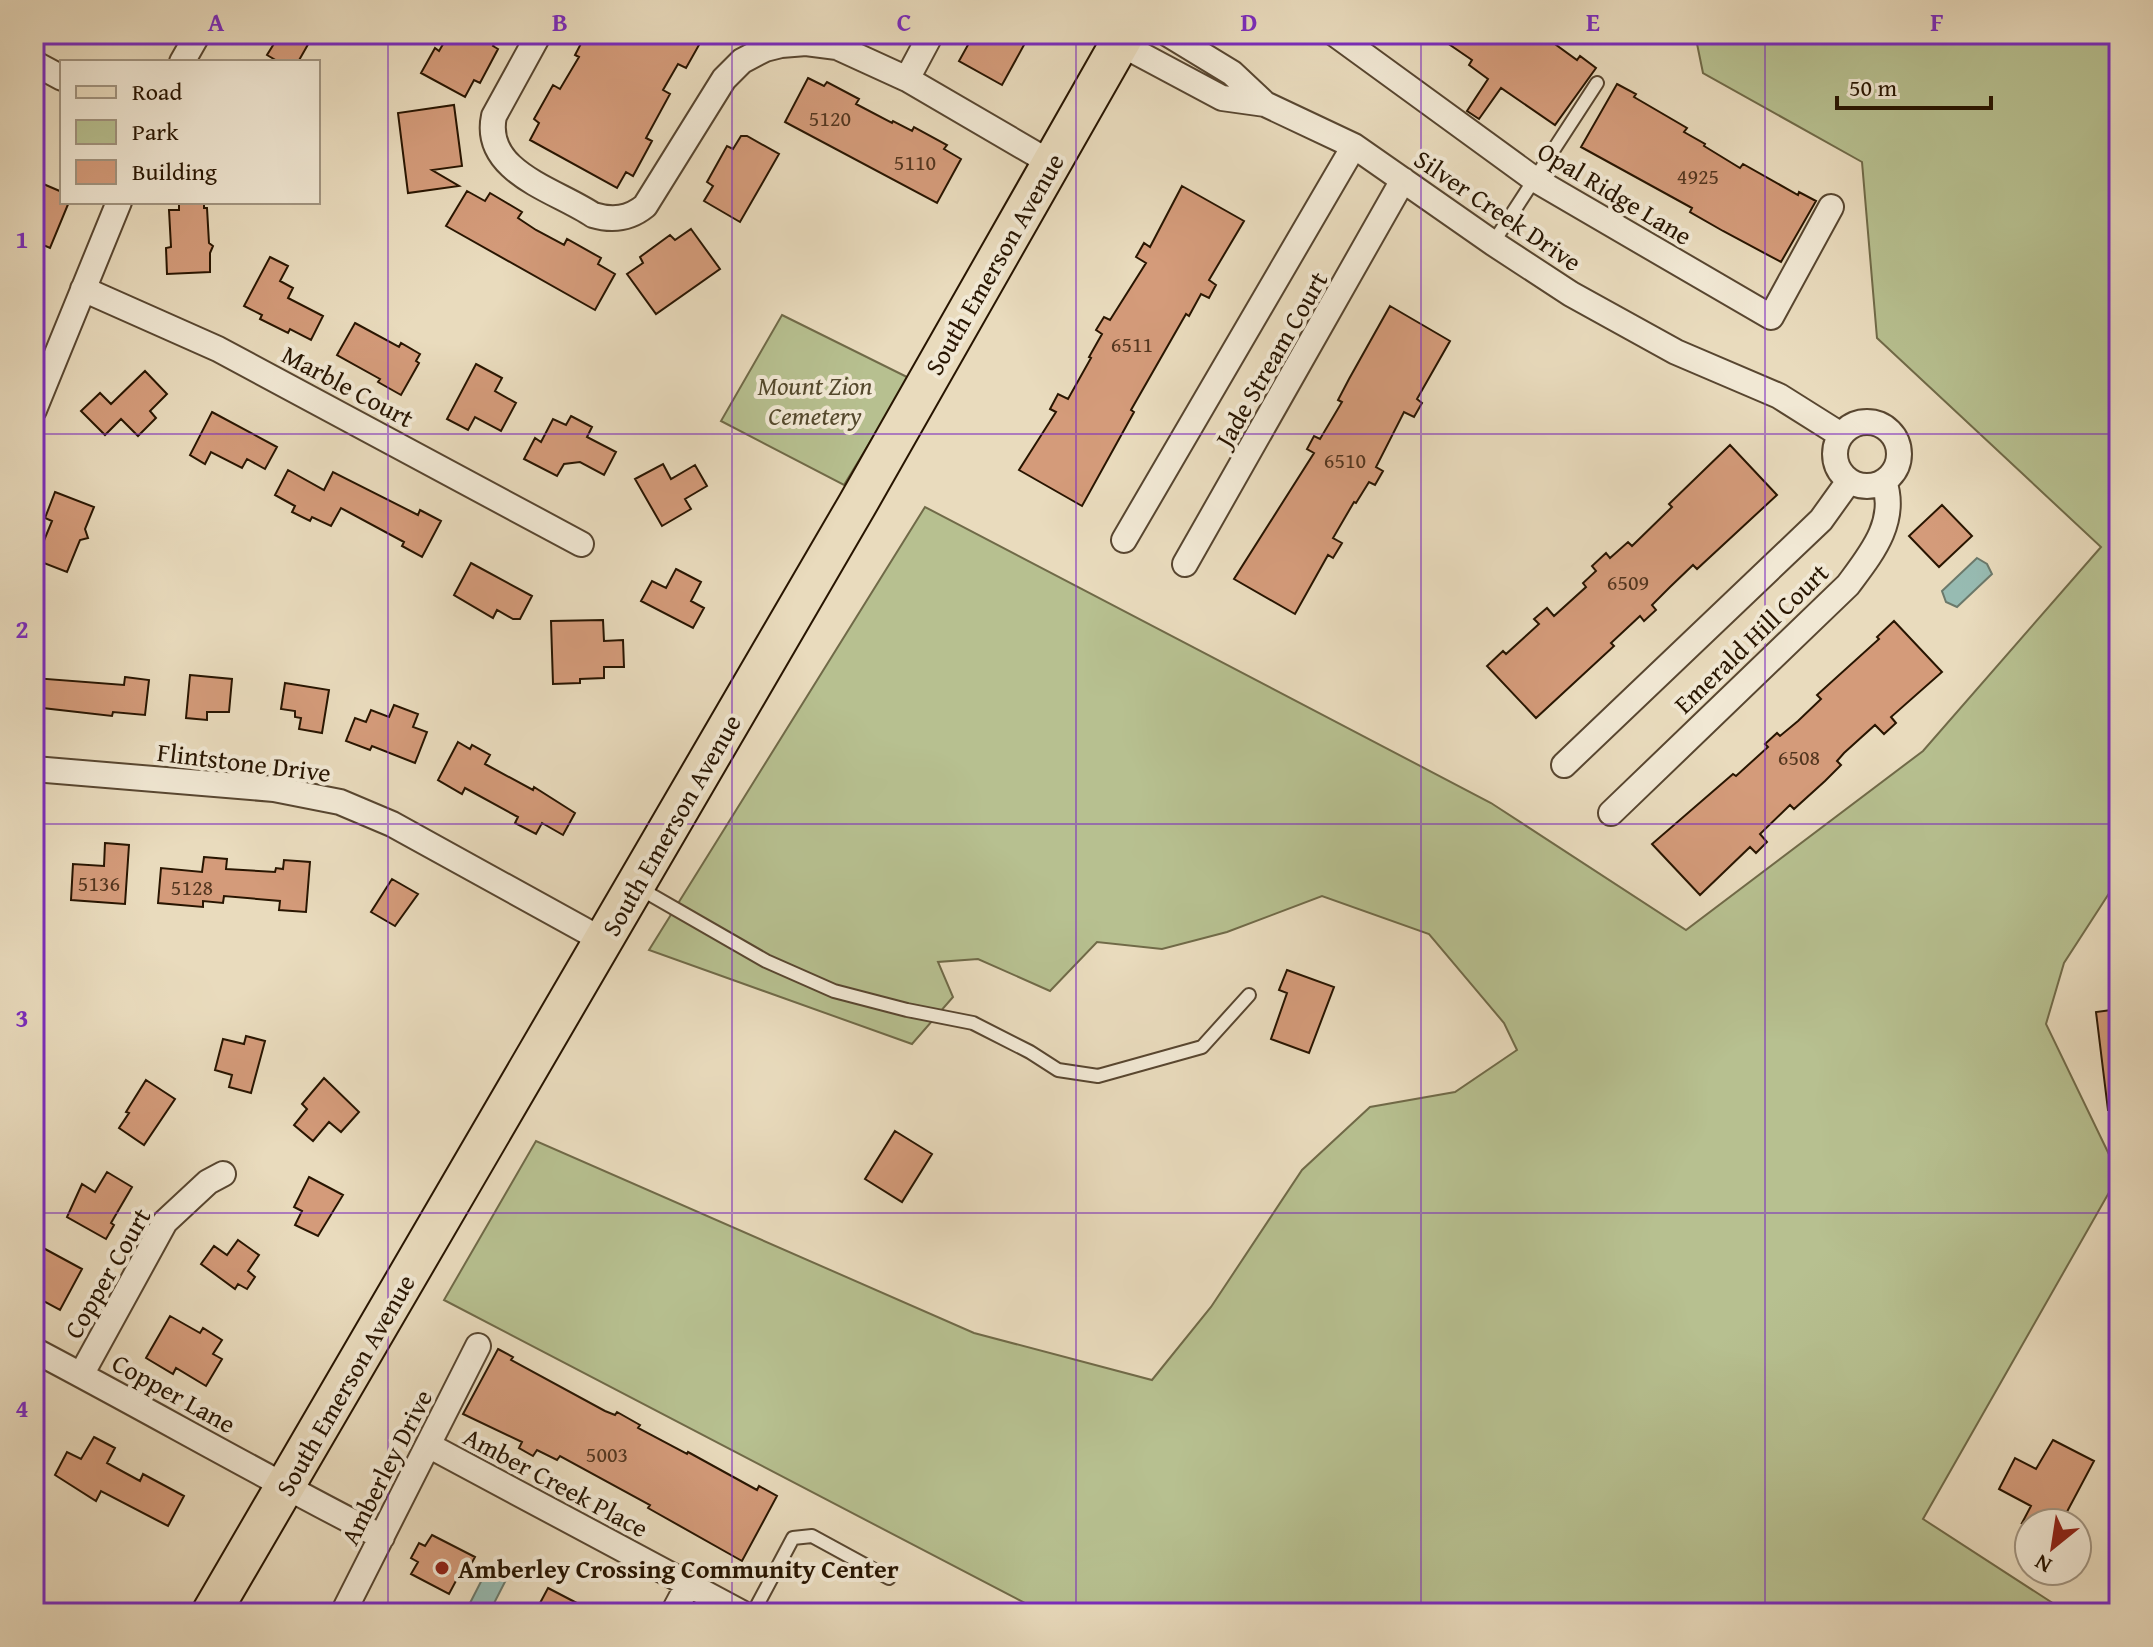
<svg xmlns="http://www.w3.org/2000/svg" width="2153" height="1647" viewBox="0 0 2153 1647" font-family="'Gentium Book Plus',serif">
  <rect width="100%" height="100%" fill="#e9dbbd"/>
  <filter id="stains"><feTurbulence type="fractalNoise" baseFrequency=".0025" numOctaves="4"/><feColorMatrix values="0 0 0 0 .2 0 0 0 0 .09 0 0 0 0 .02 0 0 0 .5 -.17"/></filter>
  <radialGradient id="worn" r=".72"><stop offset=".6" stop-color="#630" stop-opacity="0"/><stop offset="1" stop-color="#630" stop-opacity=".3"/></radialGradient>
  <path fill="#b7c090" stroke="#706a48" stroke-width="2" d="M1695,34H2119V878L2064,963L2046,1024L2119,1175L1923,1519L2068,1613H1044L444,1300L536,1141L974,1333L1152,1380L1211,1307L1302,1170L1370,1107L1455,1092L1517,1050L1504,1023L1429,934L1322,896L1227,932L1162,949L1097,942L1050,991L978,959L938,962L953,997L912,1044L649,950L925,507L1491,803L1686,930L1923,751L2101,547L1877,338L1862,162L1703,73Z
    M782,315L909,378L844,485L721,421Z"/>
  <path fill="#97bbb2" stroke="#6b796b" stroke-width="2" d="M1977,558L1987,564L1992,574L1957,607L1946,602L1942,591Z
    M490,1564H500L509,1574L489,1613H474L469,1605Z"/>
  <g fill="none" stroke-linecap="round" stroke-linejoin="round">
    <path stroke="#6b796b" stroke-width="6" d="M2118,34L2119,39"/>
  </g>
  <path fill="#d49b7a" stroke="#281501" stroke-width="2" d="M280,34H314L298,62H279L267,55Z
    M449,34H500L493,46L498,49L480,83L474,80L465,97L421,73L435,48L439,51Z
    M586,34H679L699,45L686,68L678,64L663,90L670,94L646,138L652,141L633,176L626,172L617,188L530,140L539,123L534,119L553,85L560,89L579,57L575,55Z
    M974,34H1030L1002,85L959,61Z
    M1434,34H1541L1577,60L1580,56L1596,68L1555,125L1501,88L1479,119L1467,111L1488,79L1469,65L1472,60Z
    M808,78L824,86L827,82L859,99L856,104L892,123L893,121L912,131L914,127L947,145L944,149L961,159L937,203L785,122Z
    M1617,84L1636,94L1634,97L1687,128L1684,132L1705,144L1704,146L1740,168L1743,164L1798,195L1799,192L1816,201L1781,262L1723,231L1690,212L1692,208L1581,147Z
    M454,105L462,166L432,170L459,186L408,193L398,113Z
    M741,136H747L779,154L740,222L704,201L713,186L707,182L727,146L733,149Z
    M34,180L62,192V202H69L50,248L34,241Z
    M1182,186L1244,221L1209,280L1216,285L1209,298L1201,294L1189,316L1186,314L1131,410L1134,412L1082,506L1019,470L1056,412L1050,409L1058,394L1068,399L1091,358L1089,357L1102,334L1096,330L1104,317L1110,320L1146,263L1136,257L1144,243L1150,247Z
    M467,191L485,201L490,193L522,212L518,218L536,230L564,245L567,239L601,258L598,264L615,274L595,310L446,226Z
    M179,202H204V208H207L209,243L213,246L210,253V272L167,274L166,248L171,247L169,210H179Z
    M691,229L720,269L656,314L627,274L643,263L640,257L670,235L675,240Z
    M270,257L288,266L280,281L293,288L288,298L323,316L311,340L290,329L288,333L260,319L262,315L244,306Z
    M1390,306L1450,341L1417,399L1422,403L1414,417L1404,412L1376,467L1383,471L1375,485L1369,482L1356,503L1354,502L1333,538L1342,543L1333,558L1328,555L1295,614L1234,579L1314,453L1307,449L1314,436L1320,439L1342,402L1338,400L1349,379Z
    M355,323L399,347L401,343L420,354L416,361L419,363L401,395L378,382L380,379L337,355Z
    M476,364L502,378L495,391L516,403L501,431L475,417L468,430L447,419Z
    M145,371L167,394L150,411L156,418L138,436L121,419L105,435L81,411L100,393L111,404Z
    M212,412L277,447L265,469L247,459L242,468L211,452L205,464L190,455Z
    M571,416L592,427L587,437L616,452L604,475L580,462L564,464L557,476L524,459L535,438L541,442L553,419L566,425Z
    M1730,445L1777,495L1697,569L1693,565L1670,587L1652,605L1656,610L1644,621L1640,616L1611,643L1614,646L1536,718L1487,666L1503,651L1506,654L1539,624L1534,619L1547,608L1554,616L1586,587L1583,583L1596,571L1592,566L1606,553L1610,558L1628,542L1632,546L1672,507L1669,504Z
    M663,464L671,479L695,465L707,486L685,499L691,509L662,526L635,479Z
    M288,470L324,490L333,472L418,515L420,510L441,521L422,557L402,546L404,542L341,508L331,526L312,517L310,521L292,512L295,506L275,495Z
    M55,492L94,507L85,529L88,538L80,540L67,572L36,560L52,521L45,518Z
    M1942,505L1972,536L1939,567L1909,536Z
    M471,563L532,596L520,619H513L497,610L493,618L454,595Z
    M676,569L701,582L691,601L704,608L693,628L641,601L652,581L666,588Z
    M603,620L604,641L623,640L624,667H604V678L580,679V683L553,684L551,621Z
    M1894,621L1942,672L1891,717L1896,723L1884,734L1875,725L1844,753L1837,761L1841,765L1825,781L1794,809L1790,805L1760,834L1767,842L1756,853L1750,847L1700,895L1652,844L1733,774L1736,776L1768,747L1765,744L1777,733L1780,736L1798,721L1821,699L1817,695L1879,639L1877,637Z
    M190,675L232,679L229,712H207V720L186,718Z
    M125,677L149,680L145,715L113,712L112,716L34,707V678L124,685Z
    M285,683L329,690L322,733L299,729L301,718L295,717V711L281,709Z
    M394,705L418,714L413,727L427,732L415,763L372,746L370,750L346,741L355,718L366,722L371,710L389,717Z
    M458,742L470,749L472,745L490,755L485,764L533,790L534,787L575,813L563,835L542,823L536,834L515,823L518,817L465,788L462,794L438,780Z
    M105,843L129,845L125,904L71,900L73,864L104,866Z
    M204,857L227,859L226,869L275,872L276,868L283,869L284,860L310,862L306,912L279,910L280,901L224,896L223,903L203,901V907L158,903L161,868L202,872Z
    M392,879L418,894L395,926L371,912Z
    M1287,970L1334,987L1309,1053L1271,1039L1287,993L1279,990Z
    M2119,1009V1110H2108L2096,1012Z
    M246,1036L265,1041L251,1093L229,1087L232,1075L215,1070L223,1039L244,1044Z
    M324,1078L359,1112L341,1132L329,1122L313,1141L294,1125L307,1109L302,1104Z
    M146,1080L175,1099L144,1145L119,1128L129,1113L126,1112Z
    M895,1131L932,1154L902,1202L865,1179Z
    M107,1172L132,1187L111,1223L114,1225L106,1239L67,1217L82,1184L95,1192Z
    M309,1177L343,1195L318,1236L295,1225L302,1211L294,1207Z
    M238,1240L259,1255L248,1271L255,1277L247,1289L238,1284L235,1289L201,1264L214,1246L227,1255Z
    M34,1243L82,1269L60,1310L34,1296Z
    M170,1316L200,1333L203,1328L222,1340L213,1354L222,1359L206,1386L176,1368L173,1374L146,1358Z
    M498,1349L513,1357L511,1360L605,1411L615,1415L617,1412L640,1425L638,1428L687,1454L688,1452L757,1490L759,1486L777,1496L742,1561L648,1508L650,1505L560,1456L557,1460L537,1450L533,1456L519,1448L522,1442L463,1414Z
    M94,1437L115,1448L107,1463L140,1481L143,1474L184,1496L168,1526L101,1491L96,1501L55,1475L67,1452L81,1459Z
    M2053,1440L2094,1461L2061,1523H2022L2031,1506L1999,1489L2015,1458L2036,1469Z
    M432,1535L475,1557L463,1579L458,1577L449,1594L411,1574L418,1562L411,1558L419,1543L425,1546Z
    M548,1588L596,1613H541L544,1608L539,1605Z"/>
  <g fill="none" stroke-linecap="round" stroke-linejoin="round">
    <g stroke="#584630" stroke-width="16">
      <path id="lane" d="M1493,243L1597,83
        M639,888L766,961L834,991L907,1010L973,1023L1030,1052L1058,1070L1098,1076L1202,1047L1249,995
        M753,1613L793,1538L812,1536L889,1578"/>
    </g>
    <g stroke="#584630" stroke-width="28">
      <path id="street" d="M539,34L494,116C482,172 556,190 593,215C613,221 629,219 645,206L724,79L742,61L765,49L781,45L806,43L837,47L907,79L1051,163
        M1168,34L1232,73L1265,104
        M1335,34L1534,179L1771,317L1831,207
        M1119,43L1222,98L1265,104L1354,146L1493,243L1571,294L1676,352L1779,396L1841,435
        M182,62L198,34
        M34,63L62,78
        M907,79L931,34
        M83,289L218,349L581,544
        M34,410L119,202
        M1835 454a32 32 0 1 1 64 0a32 32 0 1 1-64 0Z
        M1124,540L1354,146
        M1185,564L1403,180
        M1564,765L1821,520L1849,481
        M34,769L274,789L340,802L392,824L604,941
        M1611,813L1848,585C1871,554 1898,522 1884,481
        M34,1350C150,1411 264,1477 382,1537
        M81,1375L165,1222L208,1182L223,1174
        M428,1445L742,1613
        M343,1613L478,1346
        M673,1613L688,1585"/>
    </g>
    <g stroke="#281501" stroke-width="42">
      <path id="primary" d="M211,1613L857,505L1125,34"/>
    </g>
    <use href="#lane" stroke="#f1e8d4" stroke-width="12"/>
    <use href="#street" stroke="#f1e8d4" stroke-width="24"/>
    <use href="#primary" stroke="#e9dbbd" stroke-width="38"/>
  </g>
  <path fill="none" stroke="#7b2cbf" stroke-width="2" stroke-opacity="0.55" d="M388,34V1613M732,34V1613M1076,34V1613M1421,34V1613M1765,34V1613M34,434H2119M34,824H2119M34,1213H2119"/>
  <circle fill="#8f2418" stroke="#f1e8d4" stroke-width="3" cx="442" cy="1568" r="8"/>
  <g text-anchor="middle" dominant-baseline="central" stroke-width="8" stroke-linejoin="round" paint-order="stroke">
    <g font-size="22" fill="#53361f">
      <text x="830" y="118">5120</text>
      <text x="915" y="162">5110</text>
      <text x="1698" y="176">4925</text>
      <text x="1132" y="344">6511</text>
      <text x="1345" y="460">6510</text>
      <text x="1628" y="582">6509</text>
      <text x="1799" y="757">6508</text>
      <text x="99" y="883">5136</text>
      <text x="192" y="887">5128</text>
      <text x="607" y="1454">5003</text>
    </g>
    <g font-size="26" fill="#281501" stroke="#f1e8d4">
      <text transform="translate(1615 193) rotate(31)">Opal Ridge Lane</text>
      <text transform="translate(1498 210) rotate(34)">Silver Creek Drive</text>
      <text transform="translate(994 264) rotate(-60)">South Emerson Avenue</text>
      <text transform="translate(1271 359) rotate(-60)">Jade Stream Court</text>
      <text transform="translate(348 386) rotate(28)">Marble Court</text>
      <text transform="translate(1751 638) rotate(-44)">Emerald Hill Court</text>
      <text transform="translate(244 762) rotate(7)">Flintstone Drive</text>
      <text transform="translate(671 825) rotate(-60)">South Emerson Avenue</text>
      <text transform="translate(107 1273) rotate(-60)">Copper Court</text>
      <text transform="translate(345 1385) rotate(-60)">South Emerson Avenue</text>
      <text transform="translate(174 1393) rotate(29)">Copper Lane</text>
      <text transform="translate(386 1467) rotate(-63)">Amberley Drive</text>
      <text transform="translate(556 1482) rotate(28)">Amber Creek Place</text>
    </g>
    <g font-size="26" font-style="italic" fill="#53482c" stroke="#f1e8d4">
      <text x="815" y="385">Mount Zion<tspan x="815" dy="30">Cemetery</tspan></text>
    </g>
    <g font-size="26" font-weight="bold" fill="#281501" stroke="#f1e8d4" text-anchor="start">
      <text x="458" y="1568">Amberley Crossing Community Center</text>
    </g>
  </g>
  <rect width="2153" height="1647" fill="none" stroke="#e9dbbd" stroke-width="88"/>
  <rect x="60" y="60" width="260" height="144" fill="#f1e8d4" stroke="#a19480" stroke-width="2"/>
  <rect x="76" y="86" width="40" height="12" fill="#e9dbbd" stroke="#a19480" stroke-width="2"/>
  <text x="132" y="100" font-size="24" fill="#281501">Road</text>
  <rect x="76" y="120" width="40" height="24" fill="#b7c090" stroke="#a19480" stroke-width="2"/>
  <text x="132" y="140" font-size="24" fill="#281501">Park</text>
  <rect x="76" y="160" width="40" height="24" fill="#d49b7a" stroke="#a19480" stroke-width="2"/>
  <text x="132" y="180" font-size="24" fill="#281501">Building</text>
  <g transform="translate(2053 1547) rotate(210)"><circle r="38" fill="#f1e8d4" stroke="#a19480" stroke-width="2"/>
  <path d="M0-6L14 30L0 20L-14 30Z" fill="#8f2418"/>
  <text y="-12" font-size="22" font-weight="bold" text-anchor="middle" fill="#281501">N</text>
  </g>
  <path d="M1837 96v12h154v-12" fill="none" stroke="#281501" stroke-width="4"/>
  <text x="1849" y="96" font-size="24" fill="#281501" stroke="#f1e8d4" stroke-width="6" paint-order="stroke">50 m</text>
  <rect x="44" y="44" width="2065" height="1559" fill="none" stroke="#7b2cbf" stroke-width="3"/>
  <g font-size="26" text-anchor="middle" font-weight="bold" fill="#7b2cbf">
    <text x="216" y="31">A</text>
    <text x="560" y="31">B</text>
    <text x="904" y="31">C</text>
    <text x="1249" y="31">D</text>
    <text x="1593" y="31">E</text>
    <text x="1937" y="31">F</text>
    <text x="22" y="248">1</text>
    <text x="22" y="638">2</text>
    <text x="22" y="1027">3</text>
    <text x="22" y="1417">4</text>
  </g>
  <rect width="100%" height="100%" filter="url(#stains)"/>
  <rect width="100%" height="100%" fill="url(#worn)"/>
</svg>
